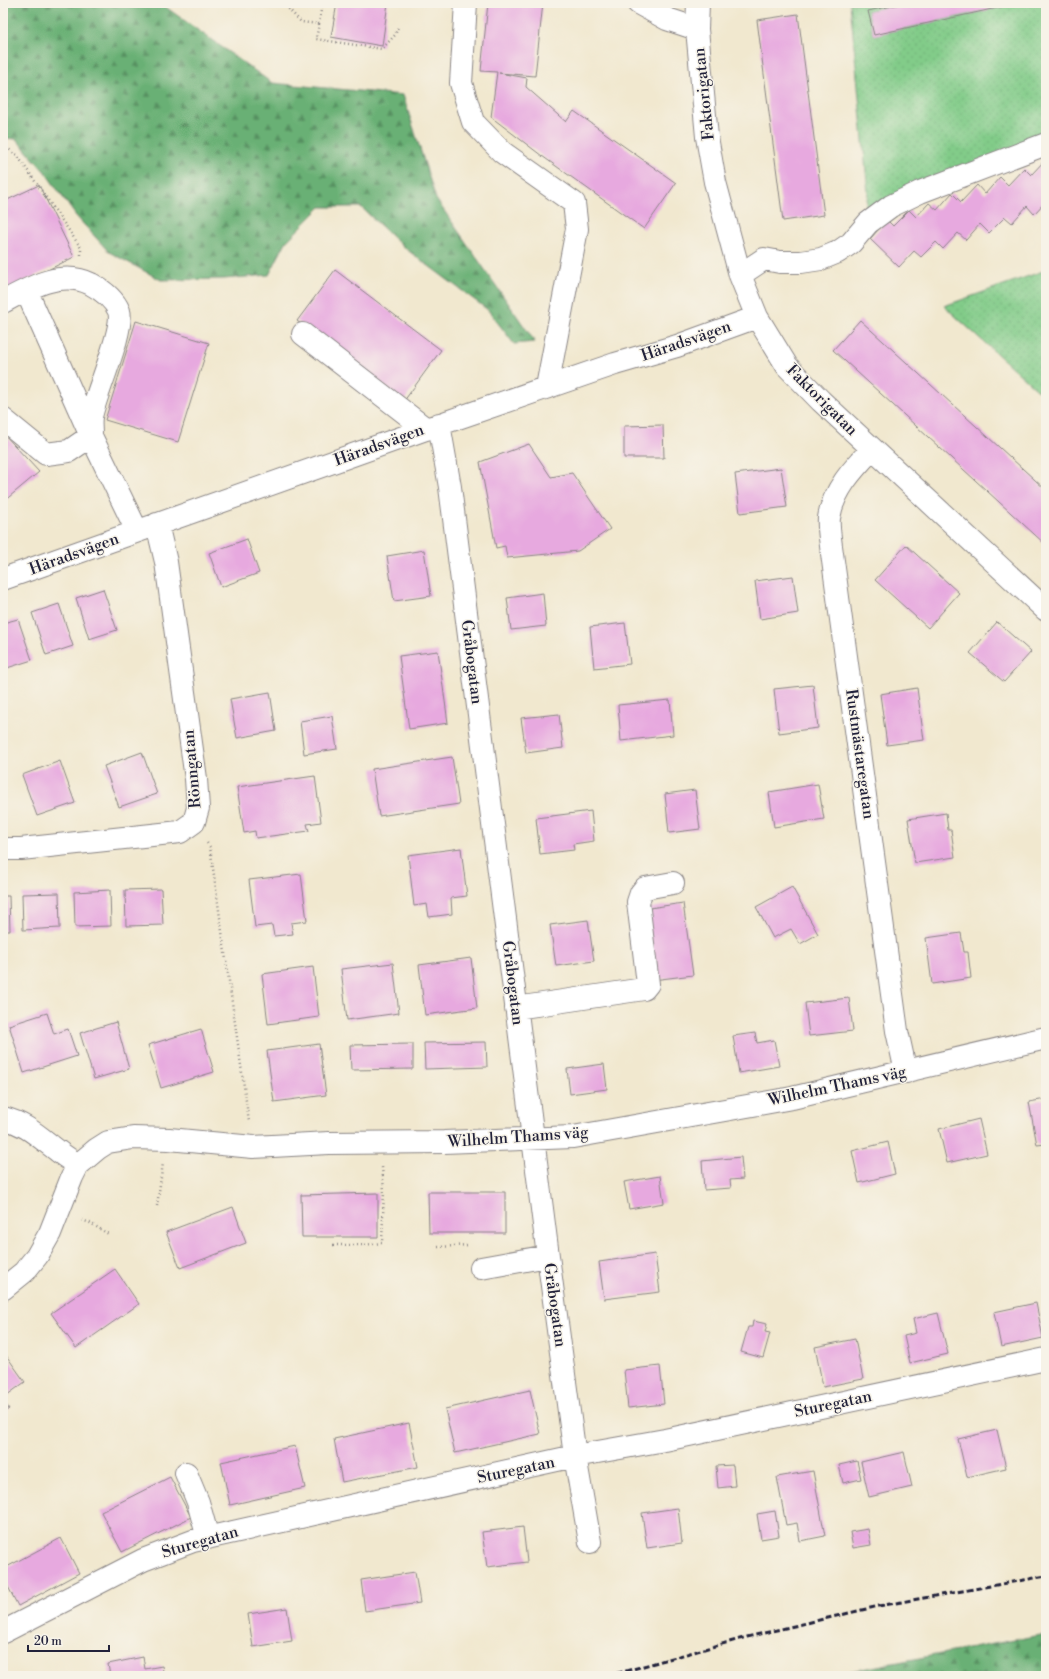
<svg xmlns="http://www.w3.org/2000/svg" width="1049" height="1679" viewBox="0 0 1049 1679" font-family="'Libre Bodoni',serif">
  <defs>
    <pattern id="grass-dots" width="8" height="8" patternUnits="userSpaceOnUse"><rect width="8" height="8" fill="#82cc89"/><path d="M2 2h.1M6 6h.1" fill="none" stroke="#70af77" stroke-width="1.8" stroke-linecap="round"/></pattern>
    <pattern id="forest-firs" width="22" height="20" patternUnits="userSpaceOnUse"><rect width="22" height="20" fill="#69b075"/><path d="M5 1l3.5 6h-7zM16 11l3.5 6h-7z" fill="#568f61"/></pattern>
  </defs>
  <rect width="100%" height="100%" fill="#f7f3e8"/>
  <filter id="ink" filterUnits="userSpaceOnUse"><feTurbulence type="fractalNoise" baseFrequency=".025" numOctaves="2"/><feDisplacementMap in="SourceGraphic" scale="8" xChannelSelector="R" yChannelSelector="G"/><feConvolveMatrix kernelMatrix="1 2 1 2 8 2 1 2 1" color-interpolation-filters="sRGB"/></filter>
  <filter id="wash" filterUnits="userSpaceOnUse"><feTurbulence type="fractalNoise" baseFrequency=".012" numOctaves="4" result="noise"/><feDisplacementMap in="SourceGraphic" scale="16" xChannelSelector="R" yChannelSelector="G"/><feGaussianBlur stdDeviation="0.9" result="paint"/><feColorMatrix in="noise" values="0 0 0 0 0 0 0 0 0 0 0 0 0 0 0 0 0 1.4 0 .05"/><feComposite in="paint" operator="in"/></filter>
  <g filter="url(#wash)">
    <rect width="100%" height="100%" fill="#f1e8cf"/>
    <path fill="url(#grass-dots)" stroke="#527762" d="M850,3H905L868,11L874,35L1018,3H1046V137L864,216L868,193Z
      M1046,270V398L944,306Z"/>
    <path fill="url(#forest-firs)" stroke="#466958" d="M3,3H160L272,83L403,95L436,199L535,342L514,344L488,310L402,246L361,207H321L286,242L269,275L224,279L161,280L109,252L76,216L45,172L16,139L3,138Z
      M1046,1634V1676H825Z"/>
    <g id="blocks">
      <path fill="#e7a9df" d="M337,3H388L382,46L331,37Z
        M488,3H543L535,76L499,73L527,78L526,87L566,122L574,111L676,183L644,229L542,156L491,117L497,72L481,71Z
        M905,3H1015V4L874,35L868,11Z
        M798,14L824,215L783,221L757,20Z
        M1046,159V201L1034,214L1027,206L1012,223L1005,217L989,233L980,224L966,240L958,233L943,249L936,242L921,257L914,251L899,267L870,239L887,220L893,226L909,210L916,217L929,203L937,210L952,193L961,202L977,185L985,194L1000,177L1008,185L1024,168L1031,175Z
        M39,185L74,257L3,292V202Z
        M335,270L441,350L404,401L297,321Z
        M860,320L1046,490V545L833,350Z
        M136,321L209,343L178,442L105,420Z
        M663,425L664,458H624V426Z
        M3,433L39,472L3,502Z
        M529,444L551,477L572,473L610,529L578,551L507,558L505,546L496,548L480,462Z
        M781,468L787,507L740,513L735,474Z
        M247,539L259,573L221,587L209,553Z
        M906,545L959,593L928,628L875,580Z
        M424,550L431,596L394,601L387,556Z
        M793,576L798,613L760,619L755,581Z
        M103,589L117,630L89,639L76,598Z
        M543,593L546,626L511,630L507,598Z
        M59,604L73,646L46,655L32,613Z
        M18,619L32,660L4,669L3,665V623Z
        M997,622L1031,652L1004,682L970,653Z
        M625,623L630,664L594,668L590,627Z
        M438,651L448,723L409,729L399,656Z
        M813,685L818,728L779,733L774,689Z
        M917,688L924,740L887,745L880,694Z
        M270,692L276,731L237,738L230,699Z
        M670,700L673,735L621,741L618,705Z
        M559,714L563,748L526,753L521,718Z
        M332,716L337,749L304,754L300,721Z
        M142,752L157,794L119,807L104,766Z
        M452,757L459,804L379,816L372,769Z
        M60,761L75,803L37,816L22,775Z
        M315,776L321,822L307,824L309,831L256,838L255,831L244,833L237,787Z
        M818,784L824,819L774,827L769,792Z
        M695,790L700,829L669,833L665,794Z
        M591,811L594,841L573,844L574,850L540,854L536,818Z
        M946,813L948,830H951L955,857L915,863L908,819Z
        M1046,818V833L1040,828L1044,824L1042,822Z
        M461,848L467,896L451,898L452,914L429,917L427,904L414,906L408,855Z
        M301,874L307,921L291,923L293,934L274,936L272,925L255,927L249,880Z
        M792,887L818,934L800,944L791,929L773,938L756,907Z
        M161,889L163,925L126,926L125,890Z
        M110,890L111,926L75,927L74,892Z
        M59,893L60,928L23,930L22,894Z
        M3,896H9L10,931H3Z
        M683,903L693,975L653,980L643,909Z
        M588,920L594,961L556,966L550,925Z
        M961,933L964,952H968L971,978L932,984L926,938Z
        M471,958L477,1008L425,1015L419,965Z
        M393,963L399,1013L347,1020L341,969Z
        M313,967L319,1017L268,1024L262,974Z
        M849,998L853,1031L809,1036L805,1003Z
        M47,1013L54,1034L68,1029L77,1056L24,1073L9,1025Z
        M116,1022L129,1069L94,1079L80,1033Z
        M201,1029L214,1072L161,1088L148,1045Z
        M755,1033L757,1043L774,1040L779,1066L739,1073L733,1036Z
        M486,1042L487,1067L425,1069L424,1043Z
        M319,1044L326,1095L274,1102L267,1051Z
        M413,1044V1069L351,1070L350,1045Z
        M604,1064L607,1089L570,1094L567,1069Z
        M1046,1099V1144L1037,1145L1029,1102Z
        M979,1119L987,1154L947,1163L939,1129Z
        M888,1142L895,1174L859,1183L852,1151Z
        M741,1157L743,1179L730,1180L731,1188L704,1190L702,1161Z
        M660,1176L664,1203L629,1209L624,1182Z
        M428,1192H505V1233H429Z
        M378,1193V1237H302L301,1195Z
        M233,1207L246,1243L180,1268L166,1232Z
        M655,1254L660,1292L604,1299L599,1262Z
        M115,1269L139,1304L76,1348L51,1313Z
        M1036,1303L1043,1338L1001,1347L994,1312Z
        M938,1313L948,1354L910,1363L904,1336L916,1333L913,1319Z
        M753,1321L767,1324L765,1332L770,1333L763,1358L741,1352L748,1327H752Z
        M855,1339L863,1379L823,1387L815,1347Z
        M3,1351L25,1382L3,1398Z
        M660,1366L664,1404L628,1408L624,1370Z
        M530,1390L540,1434L455,1453L445,1409Z
        M3,1400L9,1409L3,1413Z
        M409,1423L418,1467L342,1482L334,1439Z
        M997,1430L1006,1468L967,1477L958,1439Z
        M295,1446L305,1488L230,1505L221,1462Z
        M904,1452L912,1487L869,1497L861,1462Z
        M857,1461L861,1479L843,1483L839,1465Z
        M733,1465L735,1486L718,1488L716,1466Z
        M813,1471L825,1536L800,1541L797,1523L786,1525L777,1477Z
        M170,1477L191,1517L122,1552L101,1512Z
        M678,1508L682,1543L647,1548L642,1513Z
        M775,1511L779,1536L761,1539L757,1514Z
        M523,1527L527,1562L487,1567L482,1532Z
        M868,1529L871,1545L853,1548L850,1532Z
        M61,1538L79,1573L18,1606L3,1577V1569Z
        M415,1572L420,1603L365,1611L361,1580Z
        M287,1608L292,1641L253,1647L248,1614Z
        M143,1657L145,1669L162,1666L164,1676H110L108,1664Z"/>
    </g>
  </g>
  <g filter="url(#ink)">
    <use href="#blocks" fill-opacity="0" stroke="#8a8585" stroke-width="1"/>
    <g fill="none" stroke-linecap="round" stroke-linejoin="round">
      <g stroke="#8a8585" stroke-width="24">
        <path id="minor" d="M466,3L461,83L473,122L502,152L574,203L577,229L547,387
          M638,3L667,19L697,29
          M698,3L697,29L707,137L715,182L740,275L757,317L787,366L821,401L1046,610
          M740,275L764,259L780,262H801L821,259L838,252L851,243L868,223L891,206L920,192L1046,144
          M26,290L91,436L137,531
          M3,302C29,288 61,269 91,284C102,290 114,299 119,311C125,329 95,395 91,417C90,422 91,429 91,435
          M303,334L426,429
          M3,419L46,454L69,451L91,436
          M439,424L450,487L548,1256L575,1456L590,1542
          M872,449C854,468 833,490 829,518C828,526 830,537 831,546L897,1031L906,1072
          M3,579L426,429L615,364L677,346L757,317
          M3,849H21L180,832L194,822L198,808L196,779L166,562L157,524
          M516,1008L644,989L648,984L638,902L641,893L645,888L673,883
          M3,1118C27,1124 39,1137 58,1151C64,1156 72,1161 78,1165
          M481,1268L548,1256
          M3,1289L24,1272L37,1256L50,1233L72,1177L78,1165L97,1149L108,1142L133,1138L169,1139L253,1147L329,1143L444,1142L573,1137L792,1098L1046,1038
          M186,1473L198,1502L208,1538
          M3,1632L143,1560L193,1541L575,1456L665,1440L1046,1359"/>
      </g>
      <path stroke="#8a8585" stroke-width="2.5" stroke-dasharray="1 3" stroke-linecap="butt" d="M283,3L301,22L319,24L316,39L382,49L395,35L398,27
        M319,24L322,3
        M3,145L17,155L81,248V255
        M207,843L210,847L249,1122
        M157,1206L163,1163
        M82,1220L90,1223L110,1235
        M333,1245H363L382,1243L384,1191L382,1167
        M438,1247L468,1245"/>
      <use href="#minor" stroke="#fff" stroke-width="22"/>
      <path stroke="#22223b" stroke-width="3" stroke-dasharray="6 3" stroke-linecap="butt" d="M608,1676L747,1637L879,1606L1046,1576"/>
    </g>
  </g>
  <g text-anchor="middle" dominant-baseline="central" stroke-width="3" stroke-linejoin="round" paint-order="stroke">
    <g font-size="16" fill="#22223b" stroke="#f7f3e8">
      <text transform="translate(704 94) rotate(-96)">Faktorigatan</text>
      <text transform="translate(686 341) rotate(-19)">Häradsvägen</text>
      <text transform="translate(822 400) rotate(45)">Faktorigatan</text>
      <text transform="translate(379 445) rotate(-20)">Häradsvägen</text>
      <text transform="translate(74 554) rotate(-20)">Häradsvägen</text>
      <text transform="translate(472 662) rotate(83)">Gråbogatan</text>
      <text transform="translate(860 754) rotate(82)">Rustmästaregatan</text>
      <text transform="translate(192 769) rotate(-95)">Rönngatan</text>
      <text transform="translate(513 983) rotate(83)">Gråbogatan</text>
      <text transform="translate(837 1086) rotate(-12)">Wilhelm Thams väg</text>
      <text transform="translate(518 1137) rotate(-4)">Wilhelm Thams väg</text>
      <text transform="translate(555 1305) rotate(82)">Gråbogatan</text>
      <text transform="translate(833 1404) rotate(-12)">Sturegatan</text>
      <text transform="translate(516 1470) rotate(-12)">Sturegatan</text>
      <text transform="translate(200 1542) rotate(-16)">Sturegatan</text>
    </g>
  </g>
  <rect width="1049" height="1679" fill="none" stroke="#f7f3e8" stroke-width="16"/>
  <path d="M28 1645v6h81v-6" fill="none" stroke="#22223b" stroke-width="2"/>
  <text x="34" y="1645" font-size="12" fill="#22223b" stroke="#f7f3e8" stroke-width="3" paint-order="stroke">20 m</text>
</svg>
